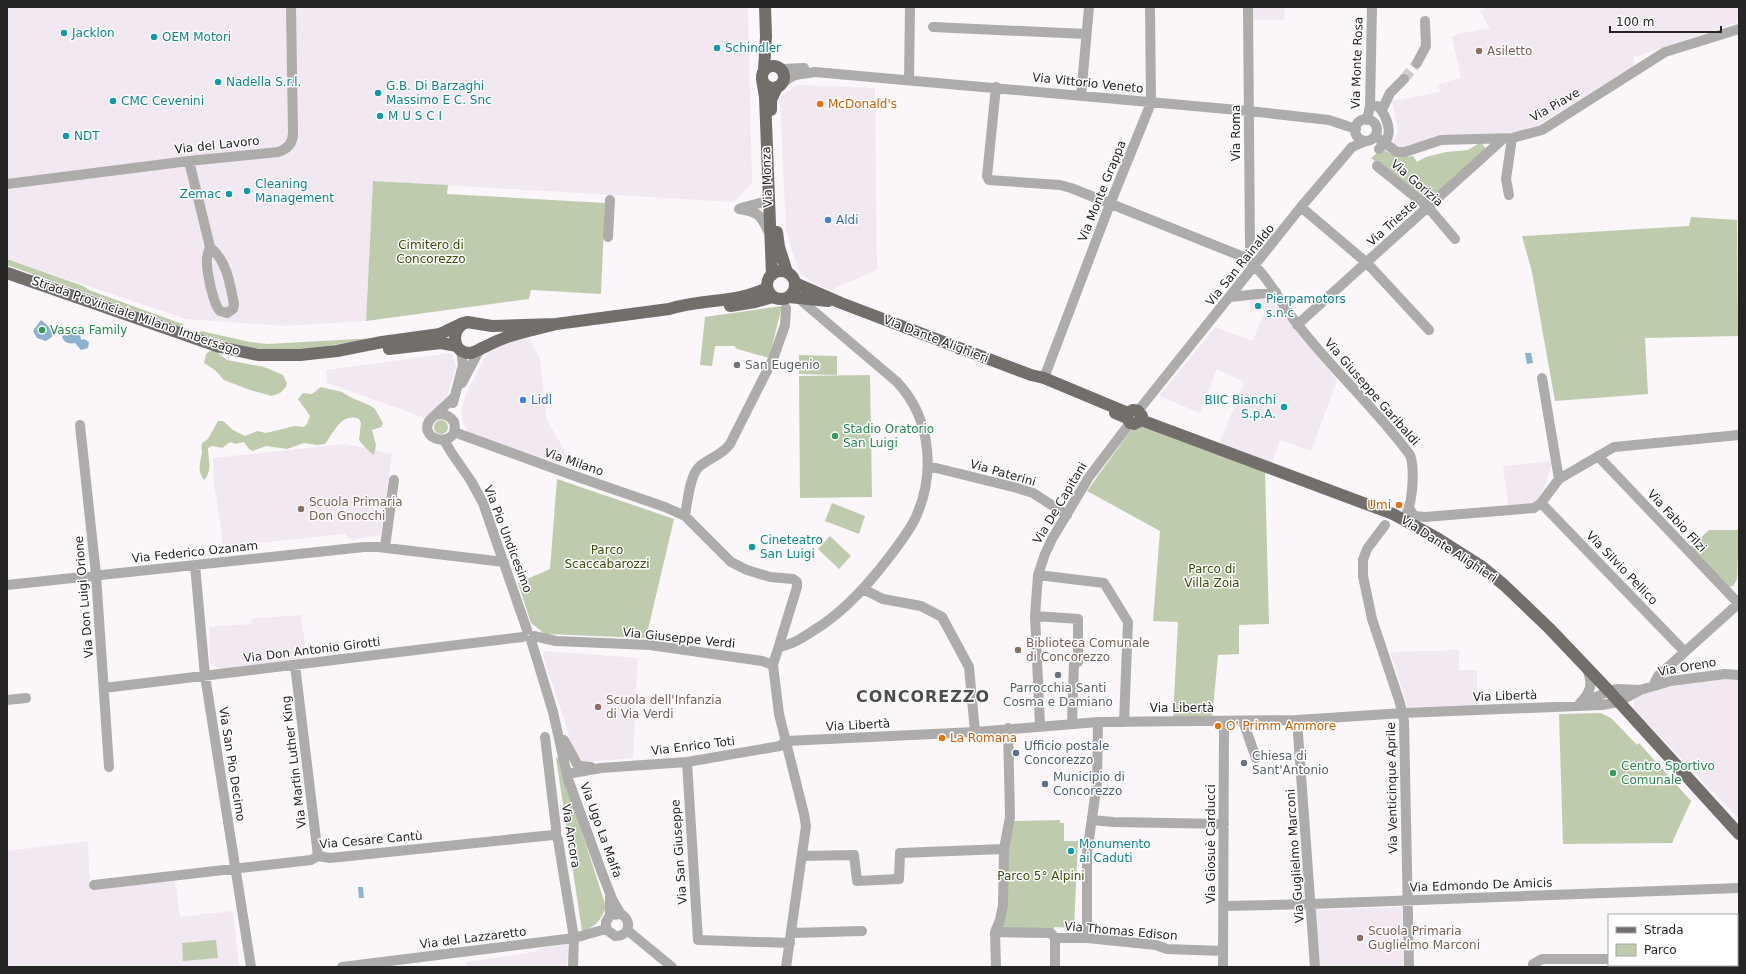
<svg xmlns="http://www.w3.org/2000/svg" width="1746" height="974" viewBox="0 0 1746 974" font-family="'DejaVu Sans',sans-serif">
  <rect width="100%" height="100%" fill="#faf6fa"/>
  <path fill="#f2e8f1" d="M7,7H748L752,183L734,202L373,181L366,321L285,326L186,319L7,259Z
    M1252,7H1285L1284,20H1252Z
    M1488,7H1739V22L1634,57L1635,66L1538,125L1517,132L1461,135L1402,148L1393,144L1398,132L1392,101L1440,92L1438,84L1461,78L1452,37L1459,34L1490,28L1480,11Z
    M797,85L875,88L877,270L831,290L818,285L799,273L786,230L780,101L782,96Z
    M1276,298L1337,381L1311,451L1280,440L1271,465L1219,445L1244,382L1217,369L1200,413L1159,396L1215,327L1253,341L1265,310L1250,312V299Z
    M529,337L540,359L547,420L575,469L468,433L463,423L461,411L466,394L486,355L494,348L503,344Z
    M453,353L456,367L446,399L435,411L425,418L327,383L326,370Z
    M345,444L392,454L381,535L350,540L345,534L222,547V534L214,484L213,458Z
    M1552,461L1546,484L1539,497L1533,503L1508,506L1503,466Z
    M301,615L307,660L220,670L210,663L209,627L251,624L252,619Z
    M1459,650V670H1477V705L1408,707L1390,652Z
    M545,651L638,658L633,758L582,762L576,757L543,655Z
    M1739,679V819L1633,708L1635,697L1659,689L1710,680Z
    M88,841L90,890L175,881L180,917L233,911L239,967H7V851Z
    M1402,907L1403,967H1319L1315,910Z
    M568,944L567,967H467L466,962L534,952L542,948Z"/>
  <path fill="#bfcbad" d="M1481,142L1486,149L1428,202L1371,158L1382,149C1392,155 1401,158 1413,156L1417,162L1426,157L1446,152L1468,150Z
    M373,181L448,185L447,194L605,203L601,294L531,290L529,299L366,321Z
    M1691,217L1737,220L1738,336L1645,338L1648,394L1555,401L1532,272L1522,236L1689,226Z
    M7,259L83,286L89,290L185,325L179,326L7,265Z
    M782,306L769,358L737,349L734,346H715L712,366L700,365L705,317Z
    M201,331L250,342L267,344L376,338L296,351L249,349L199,333Z
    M213,349L227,360L264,367L283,375L287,383L286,387L280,393L272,396L250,390L224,380L215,370L204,363L206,354Z
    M799,355L837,356V375L799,374Z
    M870,375L872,497L800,498L799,376Z
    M321,387L342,392L350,397L371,406L375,409L383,423L381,427L372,430L376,445L374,455C370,453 362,444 359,440L361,423L359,419C341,412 334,433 325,444L317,445L304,443L287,449L266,446L253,451L249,449L244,442L235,444L231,442C219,448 229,449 212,446L208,448C208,459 213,471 204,480C197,471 200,463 202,453C202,450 201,447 202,443L208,439L218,421H223L233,430L245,436L257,431L266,433L295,426L304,427L307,424L310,416L298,399L303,393L312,394Z
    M434 427a7 7 0 1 1 14 0a7 7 0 1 1-14 0Z
    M1144,426L1265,471L1269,624L1239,625V654L1218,655L1212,719H1173L1178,622L1153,621L1160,531L1087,491L1131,430Z
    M557,479L674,519L646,638L545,634L531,623L518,583L550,569Z
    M832,503L865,516L859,534L825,521Z
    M1709,530H1739L1737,579L1733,586L1726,587L1690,547Z
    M830,536L851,556L839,569L818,549Z
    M1601,713L1611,718L1637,745L1639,743L1691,801L1672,843L1563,844L1559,714Z
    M558,757L606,907C601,920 595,928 582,931L556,758Z
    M1060,820V823H1064V841H1078L1074,928L1055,927L1051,931H1002L1005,904L1007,848L1014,821Z
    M216,940L218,958L183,961L182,943Z"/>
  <path fill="#8db1d0" d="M41,320C46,324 53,329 52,337L46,341L37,338L33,331Z
    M67,326L76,328L80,333L81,340L84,339L89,342L88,348L81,350L75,343C63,346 57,334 67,326Z
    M1525,353H1531L1533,363L1527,364Z
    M358,887H363L364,898H359Z"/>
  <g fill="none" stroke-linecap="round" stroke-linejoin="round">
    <path stroke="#d0cccf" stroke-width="10" stroke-dasharray="10 5" stroke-linecap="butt" d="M1404,79L1417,63"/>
    <path stroke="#aeacab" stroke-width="10" d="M933,27L1086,34
      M1417,63L1426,46L1425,21
      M781,69L804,68
      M909,80L910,7
      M783,82L795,75L815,72L1249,111L1329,120L1356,129
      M996,87L987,176L989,180L1060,185L1071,188L1246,258C1269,276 1280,303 1298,325C1333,370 1376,409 1410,455C1415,468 1413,509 1403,519
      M1081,96L1089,7
      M1377,106C1384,111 1391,127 1388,136C1387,141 1382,145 1379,149
      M1382,110L1390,93L1404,79
      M1355 130a11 11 0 1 1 22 0a11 11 0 1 1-22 0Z
      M1367,120L1370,106L1372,7
      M1375,136L1397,152H1405L1441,140L1512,138L1542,130L1665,52L1739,29
      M189,161L210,247C227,261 230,284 234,304L233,309L227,313L220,311C213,304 206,269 207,259C207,255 209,251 210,247
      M1377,166L1428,207L1455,239
      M7,184L189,161L278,152C288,149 293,143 293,133L291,7
      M1509,195L1506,179L1512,138
      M1301,207L1367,263L1429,330
      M741,208L768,201
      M739,209C759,212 761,215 769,233
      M608,237L610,200
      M1246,258L1250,250L1248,7
      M1230,297L1276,292
      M1297,325L1503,139
      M1044,378L1110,204L1151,103L1150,7
      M1542,378L1559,479
      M462,383L481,347
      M453,403L463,365L461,350
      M1138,411L1301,207L1352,147L1366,141
      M436,415C444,413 449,415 454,422C461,449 418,442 429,421C432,417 450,402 454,397
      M80,425L96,575L109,767
      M454,432L575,476L665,507L685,516L731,562L747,570L770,577L793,579L797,582V587L773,665L779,714L804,814L806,826L786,967
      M444,440L451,452L471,481L483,503L527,630
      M1598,456L1739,604
      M928,466L1017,488L1033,493L1067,515
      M1541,503L1684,651
      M1409,508L1414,516L1425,517L1534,508L1541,503L1559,479L1614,447L1739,435
      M685,516C687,504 690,473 700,466C710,458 722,455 730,444L773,359L785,325L786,308
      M1385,525L1367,549L1363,560V576L1372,619L1400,703L1404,721L1409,967
      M385,547L394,480
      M195,565L205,676L251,967
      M1038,575L1104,583L1128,622L1124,722
      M7,585L364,547H378L504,562
      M863,589L883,599L921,606L942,617L969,667L975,732
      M1035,616L1078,619V662H1074L1072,724
      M534,636L556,641L650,645L762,661L773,665
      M531,640L553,712L568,779L602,873L613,901L621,914
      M779,647C795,644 808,634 822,625C844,610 862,591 879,570C891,555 904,539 914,521C936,476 932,419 897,382L797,297
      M295,665L318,856
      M1653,686L1658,676L1738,604L1739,600
      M104,688L523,637
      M7,700L26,698
      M1580,703C1591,692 1593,684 1587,669
      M1581,704L1609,691L1618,689L1640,690
      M1297,720L1315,967
      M1243,721L1256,758
      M1040,726L1035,616L1038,575L1045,554L1052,539L1089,477L1130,423
      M545,737L556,828V836L558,840L574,938L573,967
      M564,740L577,764L580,766L591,767
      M786,741L975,732L1098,722L1297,720L1403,713L1602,705L1618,702L1640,690L1671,681L1725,674L1739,675
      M687,762L698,940L790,943
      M567,774L601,768L687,762L780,746L786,741
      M1092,820L1113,822L1224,824
      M318,856L330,858L553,835L556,836
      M802,856L854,855L857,881L899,879L900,853L1004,849
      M94,885L311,860L318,856
      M1223,906L1311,904L1739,888
      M610,915L621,914C633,921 629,937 615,936L606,929V922L610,915V896
      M627,930L672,967
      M995,932L1051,933L1055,938H1087L1156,945L1167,949L1223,951
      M791,933L862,931
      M1055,938V967
      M1087,938V853L1097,783L1098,722
      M1667,965V967
      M342,967L574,938L606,929
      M996,967L995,932L1000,920L1003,905L1004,849L1010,817L1008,728
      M1223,967L1224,721
      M1533,967V964L1542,959H1609"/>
    <path stroke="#716e6c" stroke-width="12" d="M762 77a11 11 0 1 1 22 0a11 11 0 1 1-22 0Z
      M764,70L766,36L765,7
      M762,79L765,97L772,275
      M771,110V100L777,87
      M777,232L779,247L787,272
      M767 285a14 14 0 1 1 28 0a14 14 0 1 1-28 0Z
      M7,273L220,347L258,355H300L337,351L382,342L440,334L463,323
      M795,283L841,303L1031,375L1044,378L1128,413
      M789,297L828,301
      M730,306L755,302L773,297
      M556,324C538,329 519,332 502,339C495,341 476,352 471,353C451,354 450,327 467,322L492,326L556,324L669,309C701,299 737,303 767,288
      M389,349L441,343L457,346
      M1115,413L1127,418L1130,423L1134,424L1140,421L1142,416L1138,411L1133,410L1128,413L1127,418
      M1141,420L1393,514L1437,538L1481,566L1504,585L1549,628L1609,691L1739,834"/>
  </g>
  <g fill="#0f9aa8" stroke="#fff" stroke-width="1.5">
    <circle cx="64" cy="33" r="4"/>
    <circle cx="154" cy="37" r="4"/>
    <circle cx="717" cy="48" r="4"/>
    <circle cx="218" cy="82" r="4"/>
    <circle cx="378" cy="93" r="4"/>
    <circle cx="113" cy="101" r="4"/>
    <circle cx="380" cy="116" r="4"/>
    <circle cx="66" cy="136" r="4"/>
    <circle cx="247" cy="191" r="4"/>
    <circle cx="229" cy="194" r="4"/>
    <circle cx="1258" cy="306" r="4"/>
    <circle cx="1284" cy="407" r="4"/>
    <circle cx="752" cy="547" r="4"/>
    <circle cx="1071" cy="851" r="4"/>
  </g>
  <g fill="#8d6e63" stroke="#fff" stroke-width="1.5">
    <circle cx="1479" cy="51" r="4"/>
    <circle cx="301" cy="509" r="4"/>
    <circle cx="1018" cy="650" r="4"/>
    <circle cx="598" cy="707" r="4"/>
    <circle cx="1360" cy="938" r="4"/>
  </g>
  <g fill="#e8710a" stroke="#fff" stroke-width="1.5">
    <circle cx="820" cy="104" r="4"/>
    <circle cx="1399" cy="505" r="4"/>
    <circle cx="1218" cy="726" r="4"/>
    <circle cx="942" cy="738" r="4"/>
  </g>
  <g fill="#3f7fe0" stroke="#fff" stroke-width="1.5">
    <circle cx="828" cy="220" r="4"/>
    <circle cx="523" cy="400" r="4"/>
  </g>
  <g fill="#2e9e5b" stroke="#fff" stroke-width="1.5">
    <circle cx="42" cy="330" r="4"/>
    <circle cx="835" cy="436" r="4"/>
    <circle cx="1613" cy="773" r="4"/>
  </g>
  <g fill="#6b7280" stroke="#fff" stroke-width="1.5">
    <circle cx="737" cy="365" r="4"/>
    <circle cx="1058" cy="675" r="4"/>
    <circle cx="1244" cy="763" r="4"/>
  </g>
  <g fill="#5c6f8a" stroke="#fff" stroke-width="1.5">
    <circle cx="1016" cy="753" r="4"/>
    <circle cx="1045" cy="784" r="4"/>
  </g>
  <g text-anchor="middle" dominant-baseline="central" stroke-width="3" stroke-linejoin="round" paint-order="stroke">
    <g font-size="12" fill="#0d838f" stroke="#fff" text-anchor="start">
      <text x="72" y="33">Jacklon</text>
      <text x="162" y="37">OEM Motori</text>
      <text x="725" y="48">Schindler</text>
      <text x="226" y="82">Nadella S.r.l.</text>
      <text x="386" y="86">G.B. Di Barzaghi<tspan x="386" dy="14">Massimo E C. Snc</tspan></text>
      <text x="121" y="101">CMC Cevenini</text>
      <text x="388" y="116">M U S C I</text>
      <text x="74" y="136">NDT</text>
      <text x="255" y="184">Cleaning<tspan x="255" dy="14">Management</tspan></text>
      <text x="221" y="194" text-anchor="end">Zemac</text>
      <text x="1266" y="299">Pierpamotors<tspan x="1266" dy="14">s.n.c</tspan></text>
      <text x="1276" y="400" text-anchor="end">BIIC Bianchi<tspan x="1276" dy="14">S.p.A.</tspan></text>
      <text x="760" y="540">Cineteatro<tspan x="760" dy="14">San Luigi</tspan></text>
      <text x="1079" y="844">Monumento<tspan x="1079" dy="14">ai Caduti</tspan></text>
    </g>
    <g font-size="12" fill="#785e54" stroke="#fff" text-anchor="start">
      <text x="1487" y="51">Asiletto</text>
      <text x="309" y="502">Scuola Primaria<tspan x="309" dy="14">Don Gnocchi</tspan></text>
      <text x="1026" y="643">Biblioteca Comunale<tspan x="1026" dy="14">di Concorezzo</tspan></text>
      <text x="606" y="700">Scuola dell'Infanzia<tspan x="606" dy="14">di Via Verdi</tspan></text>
      <text x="1368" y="931">Scuola Primaria<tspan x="1368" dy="14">Guglielmo Marconi</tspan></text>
    </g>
    <g font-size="12" fill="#262425" stroke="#fff">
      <text transform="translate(1357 63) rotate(-88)">Via Monte Rosa</text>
      <text transform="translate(1088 83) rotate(6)">Via Vittorio Veneto</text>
      <text transform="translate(1555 105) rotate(-30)">Via Piave</text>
      <text transform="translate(1236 133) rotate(-90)">Via Roma</text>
      <text transform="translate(217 145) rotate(-6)">Via del Lavoro</text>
      <text transform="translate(767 177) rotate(-92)">Via Monza</text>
      <text transform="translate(1417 183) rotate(41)">Via Gorizia</text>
      <text transform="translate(1102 191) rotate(-68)">Via Monte Grappa</text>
      <text transform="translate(1392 223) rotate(-42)">Via Trieste</text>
      <text transform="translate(1240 265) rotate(-51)">Via San Rainaldo</text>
      <text transform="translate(136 316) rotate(19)">Strada Provinciale Milano Imbersago</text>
      <text transform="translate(936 339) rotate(21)">Via Dante Alighieri</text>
      <text transform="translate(1372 392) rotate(49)">Via Giuseppe Garibaldi</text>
      <text transform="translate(574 462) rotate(19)">Via Milano</text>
      <text transform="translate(1003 473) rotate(16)">Via Paterini</text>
      <text transform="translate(1060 503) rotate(-59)">Via De Capitani</text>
      <text transform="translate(1677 521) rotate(47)">Via Fabio Filzi</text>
      <text transform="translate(508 539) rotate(69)">Via Pio Undicesimo</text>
      <text transform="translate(1449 549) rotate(33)">Via Dante Alighieri</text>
      <text transform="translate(195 552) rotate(-6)">Via Federico Ozanam</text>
      <text transform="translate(1622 568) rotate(46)">Via Silvio Pellico</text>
      <text transform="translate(84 597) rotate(-95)">Via Don Luigi Orione</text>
      <text transform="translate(679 638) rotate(6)">Via Giuseppe Verdi</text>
      <text transform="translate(312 650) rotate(-7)">Via Don Antonio Girotti</text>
      <text transform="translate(1687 667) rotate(-10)">Via Oreno</text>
      <text transform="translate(1505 696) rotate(-2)">Via Libertà</text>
      <text x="1182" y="708">Via Libertà</text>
      <text transform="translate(858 725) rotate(-3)">Via Libertà</text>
      <text transform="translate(693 746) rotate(-7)">Via Enrico Toti</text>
      <text transform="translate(294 762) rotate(-97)">Via Martin Luther King</text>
      <text transform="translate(232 764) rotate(81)">Via San Pio Decimo</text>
      <text transform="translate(1392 788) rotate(-91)">Via Venticinque Aprile</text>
      <text transform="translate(601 830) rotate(70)">Via Ugo La Malfa</text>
      <text transform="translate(571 836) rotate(81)">Via Ancora</text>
      <text transform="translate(371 840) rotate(-5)">Via Cesare Cantù</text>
      <text transform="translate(1211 844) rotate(-90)">Via Giosuè Carducci</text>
      <text transform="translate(679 852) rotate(-94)">Via San Giuseppe</text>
      <text transform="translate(1295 856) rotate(-94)">Via Guglielmo Marconi</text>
      <text transform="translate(1481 885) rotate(-2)">Via Edmondo De Amicis</text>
      <text transform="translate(1121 931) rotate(5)">Via Thomas Edison</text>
      <text transform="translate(473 938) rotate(-7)">Via del Lazzaretto</text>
    </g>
    <g font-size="12" fill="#c56008" stroke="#fff" text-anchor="start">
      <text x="828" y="104">McDonald's</text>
      <text x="1391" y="505" text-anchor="end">Umi</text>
      <text x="1226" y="726">O' Primm Ammore</text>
      <text x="950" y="738">La Romana</text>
    </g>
    <g font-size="12" fill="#366cbe" stroke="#fff" text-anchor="start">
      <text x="836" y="220">Aldi</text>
      <text x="531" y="400">Lidl</text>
    </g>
    <g font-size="12" fill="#384a08" stroke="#fff">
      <text x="431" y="245">Cimitero di<tspan x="431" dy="14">Concorezzo</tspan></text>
      <text x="607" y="550">Parco<tspan x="607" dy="14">Scaccabarozzi</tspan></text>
      <text x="1212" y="569">Parco di<tspan x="1212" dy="14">Villa Zoia</tspan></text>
      <text x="1041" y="876">Parco 5° Alpini</text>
    </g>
    <g font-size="12" fill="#27864d" stroke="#fff" text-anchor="start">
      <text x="50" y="330">Vasca Family</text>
      <text x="843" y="429">Stadio Oratorio<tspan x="843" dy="14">San Luigi</tspan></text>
      <text x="1621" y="766">Centro Sportivo<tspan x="1621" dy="14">Comunale</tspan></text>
    </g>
    <g font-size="12" fill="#5b616d" stroke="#fff" text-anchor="start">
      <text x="745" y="365">San Eugenio</text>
      <text x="1058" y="688" text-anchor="middle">Parrocchia Santi<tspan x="1058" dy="14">Cosma e Damiano</tspan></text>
      <text x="1252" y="756">Chiesa di<tspan x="1252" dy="14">Sant'Antonio</tspan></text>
    </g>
    <g font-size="12" fill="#4e5e75" stroke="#fff" text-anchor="start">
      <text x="1024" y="746">Ufficio postale<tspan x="1024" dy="14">Concorezzo</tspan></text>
      <text x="1053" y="777">Municipio di<tspan x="1053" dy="14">Concorezzo</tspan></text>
    </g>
    <g font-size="16" font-weight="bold" letter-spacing="1" fill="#4f4c4f" stroke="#fff">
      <text x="923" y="696">CONCOREZZO</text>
    </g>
  </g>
  <rect width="1746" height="974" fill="none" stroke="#262425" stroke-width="16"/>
  <rect x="1608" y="914" width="130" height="52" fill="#ffffff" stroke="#a8a7a8"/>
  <rect x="1616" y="927" width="20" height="6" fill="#716e6c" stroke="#a8a7a8"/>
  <text x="1644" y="934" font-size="12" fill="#262425">Strada</text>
  <rect x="1616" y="944" width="20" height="12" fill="#bfcbad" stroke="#a8a7a8"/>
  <text x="1644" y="954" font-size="12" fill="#262425">Parco</text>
  <path d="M1610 26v6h111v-6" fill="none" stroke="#262425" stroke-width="2"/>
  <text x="1616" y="26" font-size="12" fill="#262425" stroke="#ffffff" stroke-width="3" paint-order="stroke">100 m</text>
</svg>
